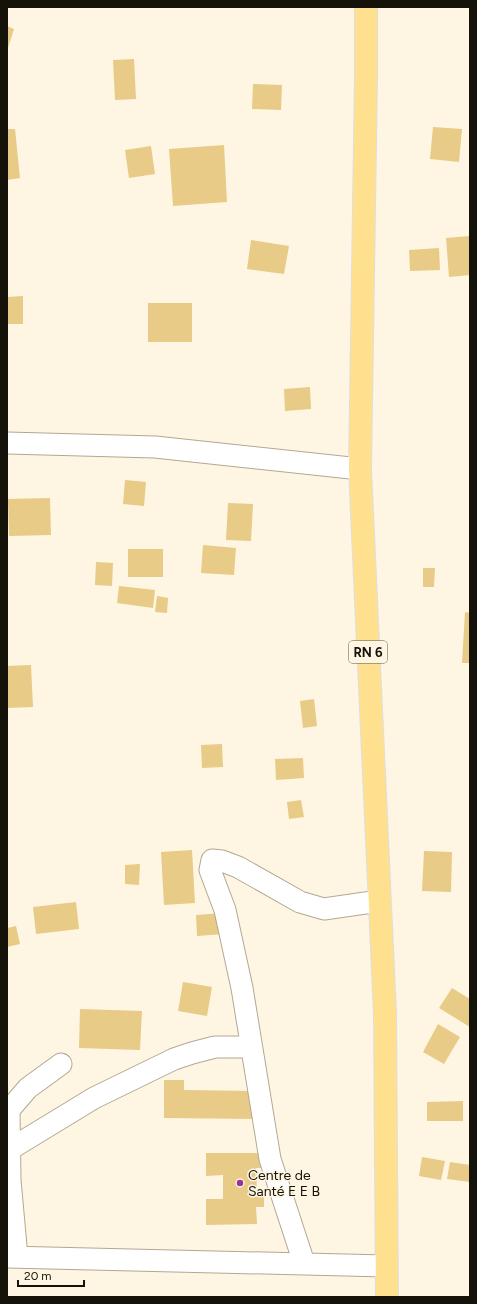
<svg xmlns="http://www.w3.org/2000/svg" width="477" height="1304" viewBox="0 0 477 1304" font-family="Figtree,sans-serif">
  <rect width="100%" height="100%" fill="#fef6e3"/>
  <path fill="#e7cb87" d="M7,26L14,29L7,51Z
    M134,59L136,99L115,100L113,60Z
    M253,84L282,85L281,110L252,109Z
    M433,127L462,129L459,162L430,159Z
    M7,129H15L20,178L7,180Z
    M224,145L227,202L173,206L169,149Z
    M151,146L155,174L129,178L125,150Z
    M470,236V275L449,277L446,238Z
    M251,240L289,246L284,274L247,269Z
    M439,248L440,270L410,271L409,250Z
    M23,296V324H7V297Z
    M148,303H192V342H148Z
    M310,387L311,409L285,411L284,389Z
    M125,480L146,482L144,506L123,504Z
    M50,498L51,535L9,536L8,499Z
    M228,503L253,504L251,541L226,540Z
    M203,545L236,548L234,575L201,573Z
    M128,549H163V577H128Z
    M96,562L113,563L112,586L95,585Z
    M423,568H435L434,587H423Z
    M119,586L155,590L153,608L117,603Z
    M157,596L168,598L167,613L155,612Z
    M465,612L470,613V663H462Z
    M31,665L33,707L7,708V666Z
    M314,699L317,726L303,728L300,701Z
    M222,744L223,767L202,768L201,745Z
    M303,758L304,778L276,780L275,759Z
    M301,800L304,817L289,819L287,802Z
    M192,850L195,903L164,905L161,852Z
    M424,851L452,852L451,892L422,891Z
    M140,864L139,885L125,884V865Z
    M76,902L79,929L36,934L33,907Z
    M223,913L224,934L197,936L196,915Z
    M16,926L20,944L7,947V928Z
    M183,982L212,987L207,1016L178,1011Z
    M452,988L470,999V1027L439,1008Z
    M80,1009L142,1011L140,1050L79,1048Z
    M438,1024L460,1037L444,1064L423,1052Z
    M164,1080H184V1090L255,1091V1119L164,1118Z
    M463,1101V1121H427V1102Z
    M206,1153H264V1168H256L257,1191L264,1190V1207H256L257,1224L206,1225V1199H223V1175L206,1176Z
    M422,1157L445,1161L441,1180L419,1176Z
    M450,1162L470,1165V1182L447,1179Z"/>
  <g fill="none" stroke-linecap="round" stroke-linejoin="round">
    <g stroke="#b2a892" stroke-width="23">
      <path id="minor" d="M7,443L155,447L360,469
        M7,1151L94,1098L174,1059L192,1053L215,1047H251
        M7,1257L386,1266
        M17,1257L10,1180L9,1110L28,1088L61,1064
        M304,1263L270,1159L242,988L225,910L210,870L212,860L222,861L238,867L300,902L324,909L379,901"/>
    </g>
    <g stroke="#dededd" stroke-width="24">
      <path id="primary" d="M366,7V76L360,469L385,1014L387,1297"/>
    </g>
    <use href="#minor" stroke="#fff" stroke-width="21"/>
    <use href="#primary" stroke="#fee08f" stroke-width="22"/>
  </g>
  <circle fill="#973398" stroke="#fef6e3" stroke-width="1.5" cx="240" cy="1183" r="4"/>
  <g text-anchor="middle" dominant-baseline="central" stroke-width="3" stroke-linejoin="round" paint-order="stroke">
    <rect fill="#fef6e3" stroke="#5b564b" stroke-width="1" x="349" y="641" width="38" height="22" rx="3"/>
    <g font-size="13" font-weight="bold" fill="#15120a">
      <text x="368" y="652">RN 6</text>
    </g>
    <g font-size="14" fill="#15120a" stroke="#fef6e3" text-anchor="start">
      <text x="248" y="1175">Centre de<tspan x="248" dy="16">Santé E E B</tspan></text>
    </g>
  </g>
  <rect width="477" height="1304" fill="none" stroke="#15120a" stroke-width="16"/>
  <path d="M18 1280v6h66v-6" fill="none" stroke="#15120a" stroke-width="2"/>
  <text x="24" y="1280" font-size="12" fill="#15120a" stroke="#fef6e3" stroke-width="3" paint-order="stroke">20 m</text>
</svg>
